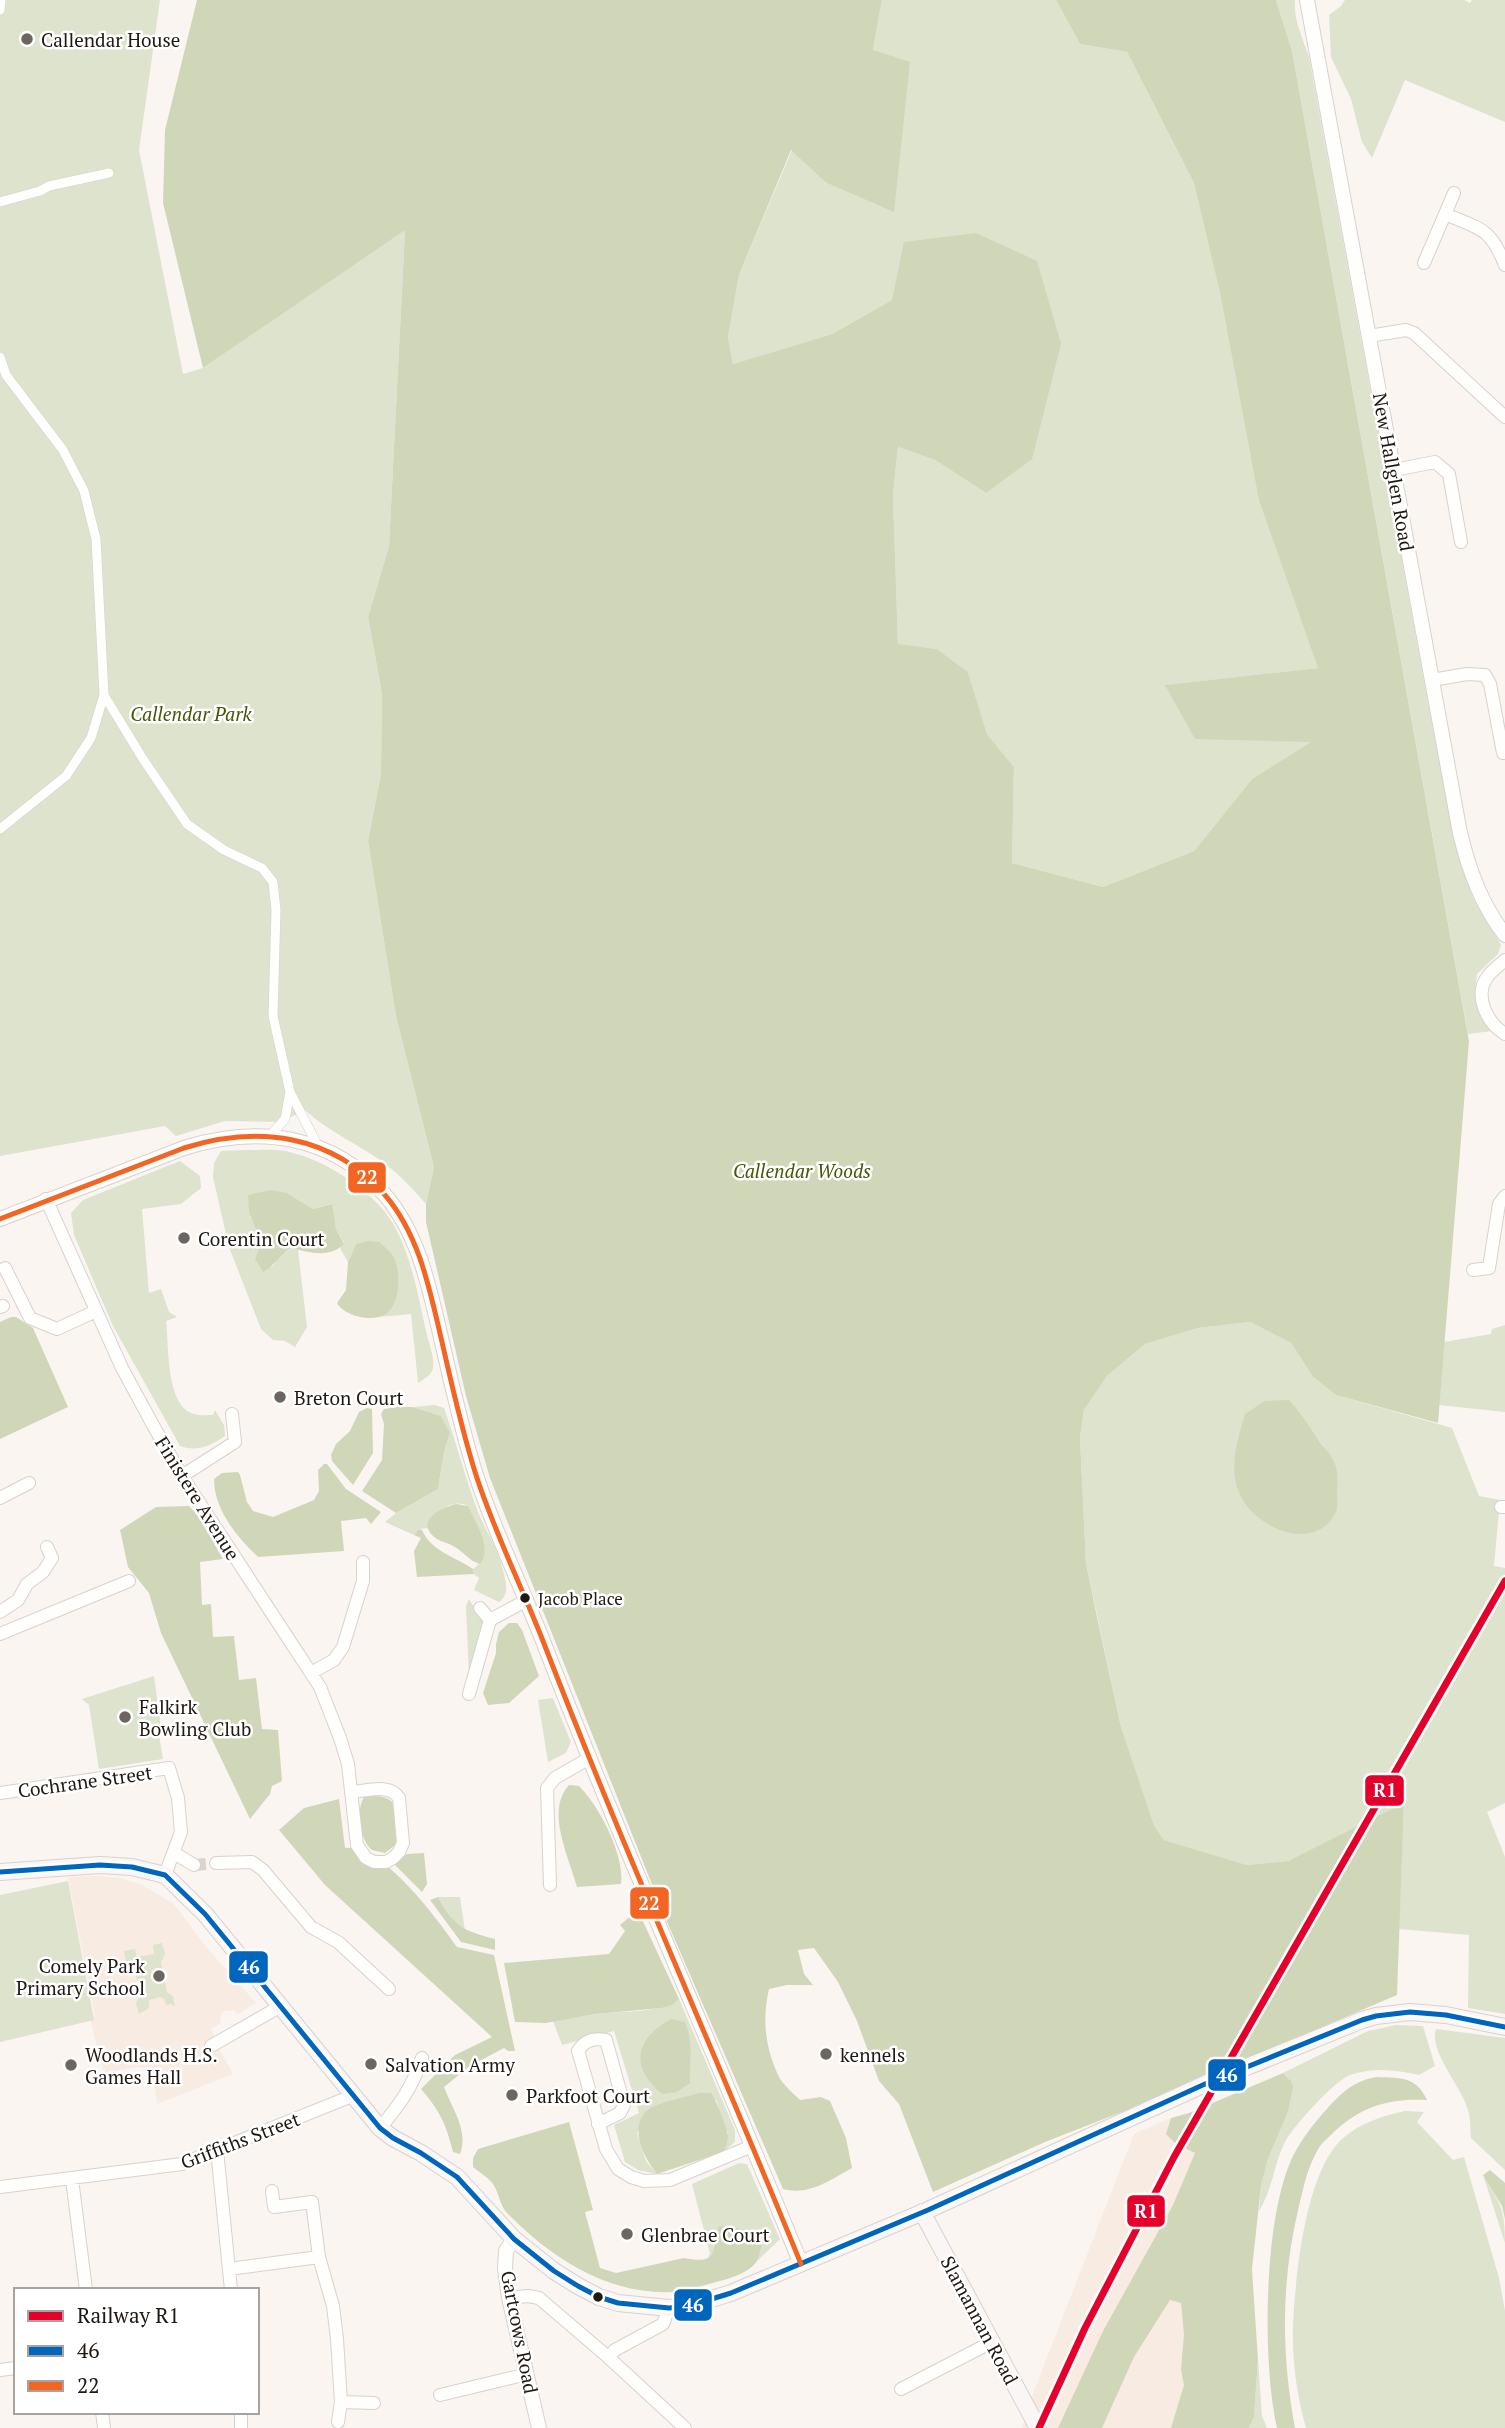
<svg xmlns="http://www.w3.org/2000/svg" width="1505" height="2428" viewBox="0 0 1505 2428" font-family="'PT Serif',serif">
  <rect width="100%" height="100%" fill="#faf5f1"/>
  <path fill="#f8ebe1" d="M97,1876L121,1878L142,1885L174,1904L207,1948L256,2003L238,2014L233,2010L224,2011L220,2016L221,2023L211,2029L215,2037L209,2041L215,2052L219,2049L233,2074L157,2104L153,2074L148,2068L138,2067L107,2072L102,2069L91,2021L95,2017L68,1877Z
    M1171,2118L1167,2134L1175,2143L1195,2152L1201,2428H1022L1032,2396L1134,2134Z"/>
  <path fill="#dde3cc" d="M0,0H160L139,150L183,374L203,368L405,229L389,546L368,617L382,694L381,774L368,841L396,1016L434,1167L426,1204C413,1189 399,1174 383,1162C358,1144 329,1132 306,1111L277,1122L225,1121L176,1136L165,1126L0,1156Z
    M882,0H1056L1080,44L1127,52L1194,183L1302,619L1318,668L1166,685L1312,742L1252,779L1194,851L1103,887L1012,863L1014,767L987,734L968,672L937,649L898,645L893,495L898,447L935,460L986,493L892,300L832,334L733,364L728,337L739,275L792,150L825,182L873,50Z
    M1276,0H1295C1293,19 1303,39 1309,57L1428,703L1460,862L1474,900L1501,945L1498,954L1477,974C1474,995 1475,1015 1492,1031L1468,1034L1292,51Z
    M1345,0H1464L1470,3L1472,0H1505V122L1405,80L1372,158L1362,142L1351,99L1331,57L1329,15L1341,6Z
    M248,1150C260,1150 274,1149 285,1151C319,1158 353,1179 377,1203C408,1233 417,1291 426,1331C428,1342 435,1357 433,1368C432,1375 424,1379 418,1383L411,1314L379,1317C398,1307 404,1279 394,1259C392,1253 384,1247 380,1242L356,1244L348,1262L340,1248L344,1243L336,1229L331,1204L313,1209L287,1193L250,1216C260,1232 263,1250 272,1267L280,1255L291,1248L298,1250L307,1327L295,1347L285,1341L273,1340L261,1329L229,1247L213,1177L214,1163L221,1151Z
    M180,1161L200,1176L201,1188L181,1204L142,1209L149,1293L161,1289L169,1312L177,1317L166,1321C169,1345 166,1402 191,1413C197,1416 207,1415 213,1415L215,1410L224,1425L225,1436C211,1446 196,1452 180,1446L113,1326L74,1235L71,1213L83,1200Z
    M1250,1322L1291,1343L1313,1377L1336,1395L1452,1428L1479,1496L1500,1500L1494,1566L1505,1568V1803L1487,1812L1505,1857V2014L1468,2008L1469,1935L1399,1929L1404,1804L1288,1861L1247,1865L1164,1840L1154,1825L1121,1727L1086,1563L1080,1438L1084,1410L1107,1376L1145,1344L1198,1328Z
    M1505,1325V1412L1439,1405L1444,1342L1491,1334L1492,1329Z
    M435,1405L444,1408C456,1442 465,1477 478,1512C485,1530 498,1548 502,1567C505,1578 511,1594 499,1602L474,1590L479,1578L474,1574L473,1569C497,1553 477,1526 468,1506C451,1498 439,1511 428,1523L430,1528L419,1529L414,1535L385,1522L396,1513L438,1489L444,1452L450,1433L441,1416L413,1407Z
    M469,1599L485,1626L469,1677L466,1606Z
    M154,1676L161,1728L158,1729L163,1759L99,1769L89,1705L82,1699Z
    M553,1698L571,1742L566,1753L548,1762L538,1700Z
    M68,1881L94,2020L0,2042V1895Z
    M438,1897H460L465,1931L455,1923Z
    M162,1943L165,1954L161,1962L167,1992L173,1996L175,2007L171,2004L166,2005L164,1999L161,1997L149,2000V2008L139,2014L136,2003L140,1994L134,1967L126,1961L124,1951L135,1949L137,1957L154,1954L153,1945Z
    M679,1999L735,2130V2142L723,2152L728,2133L720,2118L717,2101L698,2093L649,2109L637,2133L646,2161L657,2174L638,2170L625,2162L614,2125L639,2113L614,2031L562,2045L553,2021C568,2019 583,2016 598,2014C620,2011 663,2013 679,1999Z
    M1396,2025L1423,2026L1435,2066L1419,2075C1397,2070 1373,2067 1350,2075C1334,2081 1295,2125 1286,2140C1274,2162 1273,2189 1259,2211L1261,2186L1268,2159L1288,2112L1290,2080L1283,2073L1368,2031Z
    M1436,2029L1505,2038V2170L1471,2138C1470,2129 1471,2119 1468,2110C1463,2089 1428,2050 1436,2029Z
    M1405,2111L1424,2112L1417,2122L1453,2160L1464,2157L1499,2278L1505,2311V2428H1306C1297,2396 1292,2361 1293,2327C1295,2278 1305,2173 1342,2139C1360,2123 1382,2116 1405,2111Z
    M739,2163L747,2164L780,2239L757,2261L762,2246L716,2237L715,2251L708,2258L710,2253L692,2184Z
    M1483,2175C1500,2203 1505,2209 1505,2243Z
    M1258,2360L1262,2416L1267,2428H1249L1254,2417Z"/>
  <path fill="#d0d7b9" d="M197,0H882L873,50L910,62L894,212L825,182L791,150L739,275L728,337L733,364L832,334L892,300L904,242L976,233L1037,261L1061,344L1032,459L986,493L935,460L898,447L893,495L898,644L937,649L968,672L987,734L1014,767L1012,863L1103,887L1194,851L1252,779L1311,742L1195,739L1165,685L1318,668L1259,500L1220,292L1194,183L1127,52L1080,44L1056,0H1276L1292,51L1469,1041L1438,1423L1336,1395L1313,1377L1291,1343L1250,1322L1198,1328L1145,1344L1107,1376L1084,1410L1080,1438L1086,1563L1097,1617L1121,1727L1154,1825L1164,1840L1247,1865L1288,1861L1404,1803L1397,1995L1137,2106L1045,2142L933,2192L899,2104L879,2081L857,2021L838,1982L814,1948L798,1950L804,1974L813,1985H787L769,1989C762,2019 765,2047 778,2075C782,2084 793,2093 800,2100L821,2097L830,2101L846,2138L852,2168C830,2180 809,2196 783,2189L665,1917L490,1478L466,1396L426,1222V1204L434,1167L396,1016L368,841L381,774L382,694L368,617L389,546L405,230L203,368L163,203L165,130Z
    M271,1190L287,1193L313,1209L332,1204L336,1229L344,1244C329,1259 309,1252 290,1248C280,1255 274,1266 263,1272L255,1259C265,1238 258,1236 251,1217C248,1211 249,1202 248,1195Z
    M368,1241L380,1242C384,1247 392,1252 394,1258C402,1273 400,1304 386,1314C373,1323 344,1316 337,1303L346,1290L348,1262L356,1244Z
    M11,1317H16L33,1328L68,1407L0,1439V1322Z
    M1289,1400C1301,1413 1310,1427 1320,1443C1324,1448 1330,1453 1333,1460C1338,1468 1338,1481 1337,1491C1337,1497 1338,1507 1336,1512C1314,1557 1247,1525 1237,1487C1230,1462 1238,1438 1245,1414L1265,1401Z
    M397,1407H413L441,1416L450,1433L444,1452L438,1489L396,1513L362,1491L382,1460L384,1424L381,1414L384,1409Z
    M367,1408L372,1409L373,1453L353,1485L332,1461L331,1455L336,1444L350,1431L359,1412Z
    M324,1464H327L346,1489L381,1512L371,1524L366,1518L341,1521L344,1551L258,1557C237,1537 214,1510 214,1479L222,1473L238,1472L240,1475L247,1502L253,1511L273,1517L314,1500L319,1491L318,1470Z
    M456,1504L468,1506C476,1523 493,1548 480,1564C469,1561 463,1551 453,1546C448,1543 442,1542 437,1539C413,1522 440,1508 456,1504Z
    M189,1506L198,1516L223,1559L200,1562L202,1605L211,1604L213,1637L234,1636L239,1680L256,1678L262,1729L278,1730L282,1781L272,1786L270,1794L250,1819L161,1633L149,1593L128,1567L120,1530L156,1507Z
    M419,1529L422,1530C432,1552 454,1556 473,1569L474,1574L417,1577L414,1551L421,1538L414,1535Z
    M509,1623H517L522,1630L539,1676L509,1703L488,1705L483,1693L496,1653V1644L499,1632Z
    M569,1785L579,1786C599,1806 625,1855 621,1884L577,1887C569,1857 545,1811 569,1785Z
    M365,1796C374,1796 386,1795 392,1802C397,1808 399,1841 394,1846C393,1847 386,1852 385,1853L372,1850C360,1841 355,1808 365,1796Z
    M339,1799L345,1848C383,1844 437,1919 457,1947L494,1955L515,2051H508L504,2048L470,2066L444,2087C452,2109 469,2130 460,2154L453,2152C446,2124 440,2111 421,2089L455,2055L492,2037L325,1885L279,1830L304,1808Z
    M424,1853L427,1884L422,1892L394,1864L407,1854Z
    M438,1897C456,1928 462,1930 495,1939V1950L461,1942L430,1900Z
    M633,1914L640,1915L679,1999L672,2005L661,2008L596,2014L546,2023L515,2022L504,1963L609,1954L625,1931L620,1925Z
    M671,2019L685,2022C694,2044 689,2061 690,2083L677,2092L662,2094C629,2066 635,2039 671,2019Z
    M1283,2073L1290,2080L1293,2086L1288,2112L1268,2159L1261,2186L1252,2269L1258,2360L1254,2417L1249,2428H1171L1184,2385L1181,2370L1184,2334L1181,2303L1170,2300L1134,2357L1102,2428H1058L1103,2331L1173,2205L1195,2153L1175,2143L1166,2134L1171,2118L1189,2113Z
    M1377,2077C1401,2078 1416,2076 1427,2100C1390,2098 1362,2106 1335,2131C1330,2136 1324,2141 1320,2146C1308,2165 1304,2185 1299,2206C1281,2280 1281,2353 1295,2428H1277C1262,2362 1263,2215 1294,2154C1303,2138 1313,2124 1325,2111C1341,2093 1353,2081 1377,2077Z
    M698,2093H711C716,2099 727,2128 728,2136C728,2142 726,2147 723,2152L657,2174C644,2158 627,2126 649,2109C657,2103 687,2097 698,2093Z
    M569,2122L593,2210L585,2212L600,2268L616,2273L684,2258C719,2265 712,2251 719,2226C742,2227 747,2229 762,2246C760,2251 759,2257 757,2261C748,2275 723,2280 709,2284C697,2287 684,2292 672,2292C608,2295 551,2258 507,2213C500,2206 499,2193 493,2184C489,2178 479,2172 473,2167V2158L478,2149Z
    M1490,2170L1505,2183V2219L1502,2206L1483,2175Z"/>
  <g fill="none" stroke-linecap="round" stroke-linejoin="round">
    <path stroke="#d9d4d0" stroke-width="12" stroke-dasharray="12 6" stroke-linecap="butt" d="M194,1865L216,1863"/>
    <g stroke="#d8d2cd" stroke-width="10">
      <path id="pedestrian" d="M0,10L1,0
        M0,202L40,191L49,186L109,173
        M0,357L6,375L63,450L84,491L96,539L104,695L91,738L66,776L0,829
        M104,695L143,759L187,824L224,850L262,868L273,882L276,910L273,1016L290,1092L319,1148
        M270,1136L285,1119L290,1092"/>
    </g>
    <g stroke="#d8d2cd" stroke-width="14">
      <path id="minor" d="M1445,214C1480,229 1490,227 1505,265
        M1424,263L1454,193
        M1369,336L1406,330L1414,333L1505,417
        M1394,470L1435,462L1449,474L1461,542
        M1432,680L1467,674L1485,675L1490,684L1503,753
        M1505,960C1500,965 1492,970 1488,976C1473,995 1487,1023 1505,1034
        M46,1199L122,1368L154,1427L182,1476L320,1687L340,1738L348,1764L357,1845L366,1858L374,1862H386L393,1858L399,1852L403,1843L399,1798C390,1783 367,1791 352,1792
        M5,1268L30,1318L57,1329L96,1311
        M1473,1270L1489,1268L1499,1204L1505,1196
        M0,1307L3,1306
        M182,1476L235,1442L232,1414
        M0,1498L29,1483
        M1501,1507H1505
        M480,1608L490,1620
        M0,1612L18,1600L27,1584L43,1572L52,1558L47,1547
        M0,1634L129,1581
        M311,1673L334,1660L343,1647L363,1581V1562
        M469,1694L490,1620L527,1600
        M0,1793L169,1768L178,1798L181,1832L165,1875
        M174,1853L194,1865
        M216,1863L252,1862L263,1870L311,1927L338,1942L389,1989
        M550,1885L547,1788L555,1778L588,1759
        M211,2046L281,2006
        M598,2124L620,2113L624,2105L606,2040C593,2038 585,2040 578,2051L581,2061L606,2149L618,2169L631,2177L644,2181L670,2180L752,2146
        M380,2128C400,2104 412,2088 422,2058
        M217,2150L231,2290
        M72,2179L86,2290
        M0,2187L182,2164L352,2096
        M272,2191L274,2207L312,2202L319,2257L333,2306L337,2339L341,2402L338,2422
        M229,2269L319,2257
        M509,2298L528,2296L539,2298L608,2357L685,2428
        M608,2357L615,2350L663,2324L669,2308
        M0,2370L16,2368
        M901,2389L992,2342
        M440,2395L527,2374
        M341,2402L374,2403
        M102,2412L104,2428
        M241,2412V2428"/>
    </g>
    <g stroke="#d8d2cd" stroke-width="16">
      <path id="tertiary" d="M1307,0L1460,833C1469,870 1481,904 1505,935
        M0,1219L184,1148C258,1125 332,1134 385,1195C420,1236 430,1291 442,1342C452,1386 462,1431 476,1475C494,1531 521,1585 543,1641C624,1851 716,2055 801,2264
        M514,2239L506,2251L505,2268L509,2298L539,2428"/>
    </g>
    <g stroke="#d8d2cd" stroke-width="18">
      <path id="secondary" d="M0,1872L100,1865L132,1867L165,1875L205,1914L380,2128L393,2138L421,2153L457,2177L514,2239L554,2271L578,2286L599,2297L618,2303L669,2308L689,2306L731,2293L928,2210L1205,2084L1362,2020L1376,2016L1410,2012L1446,2015L1505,2027
        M922,2212L1038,2428"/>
    </g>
    <use href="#pedestrian" stroke="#fefefd" stroke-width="9"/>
    <use href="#minor" stroke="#fefefd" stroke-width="12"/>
    <use href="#tertiary" stroke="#fefefd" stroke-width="14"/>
    <use href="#secondary" stroke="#faf6f5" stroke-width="16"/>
    <g stroke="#fff" stroke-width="10">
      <path id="bus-1" d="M0,1872L100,1865L132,1867L165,1875L205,1914L380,2128L393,2138L421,2153L457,2177L514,2239L554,2271L578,2286L599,2297L618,2303L669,2308L689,2306L731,2293L928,2210L1205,2084L1362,2020L1376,2016L1410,2012L1446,2015L1505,2027"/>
    </g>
    <g stroke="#fff" stroke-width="10">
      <path id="bus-2" d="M0,1219L184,1148C258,1125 332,1134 385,1195C420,1236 430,1291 442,1342C452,1386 462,1431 476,1475C494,1531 521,1585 543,1641C624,1851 716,2055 801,2264"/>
    </g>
    <use href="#bus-1" stroke="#0065bd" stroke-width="5"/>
    <use href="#bus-2" stroke="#f26522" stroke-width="5"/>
    <g stroke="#fff" stroke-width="12">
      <path id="rail-1" d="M1039,2428L1085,2328L1174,2157L1505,1581"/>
    </g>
    <use href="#rail-1" stroke="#e4002b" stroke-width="7"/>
  </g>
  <g fill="#6c6560" stroke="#fff" stroke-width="2.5">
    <circle cx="27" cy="39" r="7"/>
    <circle cx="184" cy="1238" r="7"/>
    <circle cx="280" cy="1397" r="7"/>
    <circle cx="125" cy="1717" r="7"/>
    <circle cx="159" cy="1976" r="7"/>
    <circle cx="826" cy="2054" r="7"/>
    <circle cx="371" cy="2064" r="7"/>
    <circle cx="71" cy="2065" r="7"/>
    <circle cx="512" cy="2095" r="7"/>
    <circle cx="627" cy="2234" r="7"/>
  </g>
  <g fill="#201812" stroke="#fff" stroke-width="2.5">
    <circle cx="525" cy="1598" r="6"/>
    <circle cx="598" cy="2297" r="6"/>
  </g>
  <g text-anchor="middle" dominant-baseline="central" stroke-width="5" stroke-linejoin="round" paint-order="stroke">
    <g font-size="17" fill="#201812" stroke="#fff" text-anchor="start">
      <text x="538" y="1598">Jacob Place</text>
    </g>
    <g font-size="19" fill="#201812" stroke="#fff" text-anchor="start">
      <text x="41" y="39">Callendar House</text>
      <text x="198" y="1238">Corentin Court</text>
      <text x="294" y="1397">Breton Court</text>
      <text x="139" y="1706">Falkirk<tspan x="139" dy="22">Bowling Club</tspan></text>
      <text x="145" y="1965" text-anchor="end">Comely Park<tspan x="145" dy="22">Primary School</tspan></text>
      <text x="85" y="2054">Woodlands H.S.<tspan x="85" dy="22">Games Hall</tspan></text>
      <text x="840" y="2054">kennels</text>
      <text x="385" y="2064">Salvation Army</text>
      <text x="526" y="2095">Parkfoot Court</text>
      <text x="641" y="2234">Glenbrae Court</text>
    </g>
    <g font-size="19" fill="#201812" stroke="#fff">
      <text transform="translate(1394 472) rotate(80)">New Hallglen Road</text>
      <text transform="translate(198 1498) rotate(58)">Finistere Avenue</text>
      <text transform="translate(85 1781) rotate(-8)">Cochrane Street</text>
      <text transform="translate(240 2140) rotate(-21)">Griffiths Street</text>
      <text transform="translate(980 2320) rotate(62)">Slamannan Road</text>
      <text transform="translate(520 2332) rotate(79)">Gartcows Road</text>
    </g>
    <g font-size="19" font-style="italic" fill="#445806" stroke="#fff">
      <text x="191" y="713">Callendar Park</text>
      <text x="802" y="1170">Callendar Woods</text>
    </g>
  </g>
  <g stroke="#fff" stroke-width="2.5">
    <rect x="347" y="1161" width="40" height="33" rx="7" fill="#f26522"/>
    <rect x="1364" y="1774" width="41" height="33" rx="7" fill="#e4002b"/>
    <rect x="629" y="1886" width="41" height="34" rx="7" fill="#f26522"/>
    <rect x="228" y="1950" width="41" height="34" rx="7" fill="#0065bd"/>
    <rect x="1207" y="2058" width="40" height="34" rx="7" fill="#0065bd"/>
    <rect x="1126" y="2194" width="40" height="34" rx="7" fill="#e4002b"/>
    <rect x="673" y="2288" width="40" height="34" rx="7" fill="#0065bd"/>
  </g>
  <g font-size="19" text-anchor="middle" font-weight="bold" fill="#fff">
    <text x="367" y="1184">22</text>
    <text x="1385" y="1797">R1</text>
    <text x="649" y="1910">22</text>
    <text x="249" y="1974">46</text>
    <text x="1227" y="2082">46</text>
    <text x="1146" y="2218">R1</text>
    <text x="693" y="2312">46</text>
  </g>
  <rect x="14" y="2288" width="245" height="126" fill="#ffffff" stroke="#a6a3a0" stroke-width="2"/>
  <rect x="28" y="2311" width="35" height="10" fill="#e4002b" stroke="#a6a3a0" stroke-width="2"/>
  <text x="77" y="2323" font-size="21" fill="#201812">Railway R1</text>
  <rect x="28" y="2346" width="35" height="10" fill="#0065bd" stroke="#a6a3a0" stroke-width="2"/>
  <text x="77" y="2358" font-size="21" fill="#201812">46</text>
  <rect x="28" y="2381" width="35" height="10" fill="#f26522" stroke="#a6a3a0" stroke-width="2"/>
  <text x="77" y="2393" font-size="21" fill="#201812">22</text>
</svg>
